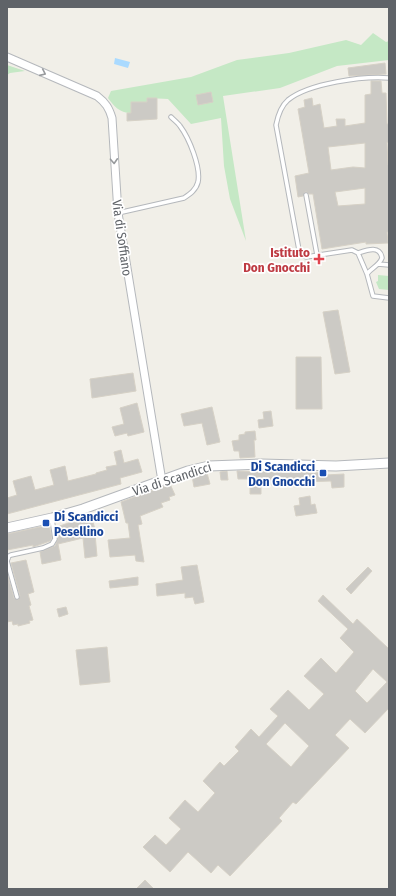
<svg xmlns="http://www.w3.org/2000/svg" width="396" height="896" viewBox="0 0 396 896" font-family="'Fira Sans Condensed',sans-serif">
  <rect width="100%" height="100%" fill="#f1efe8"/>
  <path fill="#c5e8c5" d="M373,33L386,42L389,41V60L337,66L280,88L223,96L246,241L230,199L224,166L221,118L191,124L168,99L148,98L147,102H131V113C119,113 114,106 108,98L111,91L191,77L237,60L289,53L346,40L361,45Z
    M7,65L25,71L10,73L7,75Z
    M378,275L389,276V290L379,289L376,282L378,281Z"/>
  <path fill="#aadaff" d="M115,58L130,62L128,68L114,64Z"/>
  <path fill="#cccac5" stroke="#d6d1c6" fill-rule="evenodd" d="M385,63L386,74L349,76L348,68Z
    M371,81H381L382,93H386L387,124H389V143L387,142L388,165H389V232H387L388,243L366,244V242L322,249L313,194H309L307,192H305L303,196L298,197L295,176L309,173L298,109L305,107L304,100L312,98L313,106L320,104L324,128L337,126L336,119H345V126L365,123V95L371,94ZM365,143V168L353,167L331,170L328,147ZM365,188V204L338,206L335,192Z
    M211,92L213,102L198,105L196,95Z
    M147,98H157V119L127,121V113H131V102H147Z
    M338,310L350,372L335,374L323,312Z
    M296,357H321L322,409H296Z
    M133,373L136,391L92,398L90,379Z
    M137,403L144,432L128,436L127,433L115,436L112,427L124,424L120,408Z
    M212,407L220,442L207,445L202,423L184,426L181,414Z
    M271,411L273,426L259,428L258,420L264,419L263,412Z
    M255,431L256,440H254L255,457L240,458L239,451H234L232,441L239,440V435L245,434V432Z
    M121,450L124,463L138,459L142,472L120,478L121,484L7,514V498L17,495L13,481L31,476L35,490L54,485L50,470L65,466L68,481L96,474V473L107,470L106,467L117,465L114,452Z
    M227,471L228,480H221L220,472Z
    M237,471L326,473V475L344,474V487L332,488L331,481L299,482V487L261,484V494H250V479H238Z
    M207,473L210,484L194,487L192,476Z
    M170,484L175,495L169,497L170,500L161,503L163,507L140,516L142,524L138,525L144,562L136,561L135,555L110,557L108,540L130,538L128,523H126L121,502Z
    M310,496L311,505L315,504L317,513L296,516L294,506L300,505L299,498Z
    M92,518L96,533L95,534L97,556L85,558L83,538L58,544L61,560L42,564L40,552L55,546L58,539L57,527L74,521L75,523Z
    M49,525L52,538L50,541L33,547V545L7,550V534Z
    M26,560L34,592L28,594L31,605L29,606L33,620L29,621L30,623L18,626V624L13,625L12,621L7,622V573L14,598L18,600L20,596L11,563Z
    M197,565L204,602L195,604L193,597L185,598V593L157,596L156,584L183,580L181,567Z
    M368,567L372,571L351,594L346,589Z
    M138,577V585L110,588L109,581Z
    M323,595L353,624L357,619L389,649V708L365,733L350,719L335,735L349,748L296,804L293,802L279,818L282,821L230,876L218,865L211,873L188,852L170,872L143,847L155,835L166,845L181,829L169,818L185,800L198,812L215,793L203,781L220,762L224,766L239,751L235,747L251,729L259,737L278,716L270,709L288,690L309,710L324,694L304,676L321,658L336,673L354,652L340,638L348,629L318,601ZM373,669L387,682L367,703L355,691ZM285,723L309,746L291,767L266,744Z
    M66,607L68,614L59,617L57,609Z
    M107,647L110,682L80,685L76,650Z
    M145,880L154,889H136Z"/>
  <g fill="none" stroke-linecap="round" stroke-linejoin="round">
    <g stroke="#b5b8bc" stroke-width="5.5">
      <path id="service" d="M306,195L317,255
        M118,213L184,198C190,194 196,190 198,182C201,167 189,138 180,126C178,123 174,120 171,117
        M358,253L352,250L306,257L303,256L299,250L276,125C278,115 281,106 288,100C309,83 363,76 389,78
        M378,264L389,265
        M367,274C371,268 379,266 382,258C380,245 367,250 358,253L367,274L373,296L389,298
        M17,597L7,561L9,556L11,555L43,548L52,544L55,539L52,519"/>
    </g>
    <g stroke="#b5b8bc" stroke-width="9">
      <path id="minor" d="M7,57L97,96C106,103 109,108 112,118L118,213L162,481"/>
    </g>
    <g stroke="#b5b8bc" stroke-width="11">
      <path id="tertiary" d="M7,528L52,518L83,509L188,471L209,466L261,464L336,466L389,463"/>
    </g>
    <use href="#service" stroke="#fff" stroke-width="3.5"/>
    <use href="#minor" stroke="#fff" stroke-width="7"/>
    <use href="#tertiary" stroke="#fff" stroke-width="9"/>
  </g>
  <defs><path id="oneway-chevron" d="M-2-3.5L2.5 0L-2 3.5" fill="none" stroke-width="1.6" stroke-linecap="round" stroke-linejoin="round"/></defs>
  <g stroke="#979a9d">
    <use href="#oneway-chevron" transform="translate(43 73) rotate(24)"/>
    <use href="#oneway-chevron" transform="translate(114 161) rotate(87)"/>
  </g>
  <path fill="#e0444e" stroke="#fff" stroke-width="1.5" d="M317 253h4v4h4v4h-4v4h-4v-4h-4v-4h4z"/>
  <g fill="#1a4fb4" stroke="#fff" stroke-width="1.5">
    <rect x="319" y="469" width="8" height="8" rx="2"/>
    <rect x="42" y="519" width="8" height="8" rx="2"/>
  </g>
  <g text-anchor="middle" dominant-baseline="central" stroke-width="3.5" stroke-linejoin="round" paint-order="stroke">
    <g font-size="13" fill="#5f6368" stroke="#fff">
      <text transform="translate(122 238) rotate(82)">Via di Soffiano</text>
      <text transform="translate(172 479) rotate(-18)">Via di Scandicci</text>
    </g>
    <g font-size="13" font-weight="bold" fill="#be3a42" stroke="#fff" text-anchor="end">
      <text x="310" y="252">Istituto<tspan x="310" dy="15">Don Gnocchi</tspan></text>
    </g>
    <g font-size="13" font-weight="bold" fill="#164399" stroke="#fff" text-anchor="end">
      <text x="315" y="466">Di Scandicci<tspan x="315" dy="15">Don Gnocchi</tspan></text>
      <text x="54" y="516" text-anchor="start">Di Scandicci<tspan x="54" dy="15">Pesellino</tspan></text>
    </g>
  </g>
  <rect width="396" height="896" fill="none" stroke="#5f6368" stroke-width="16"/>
</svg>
